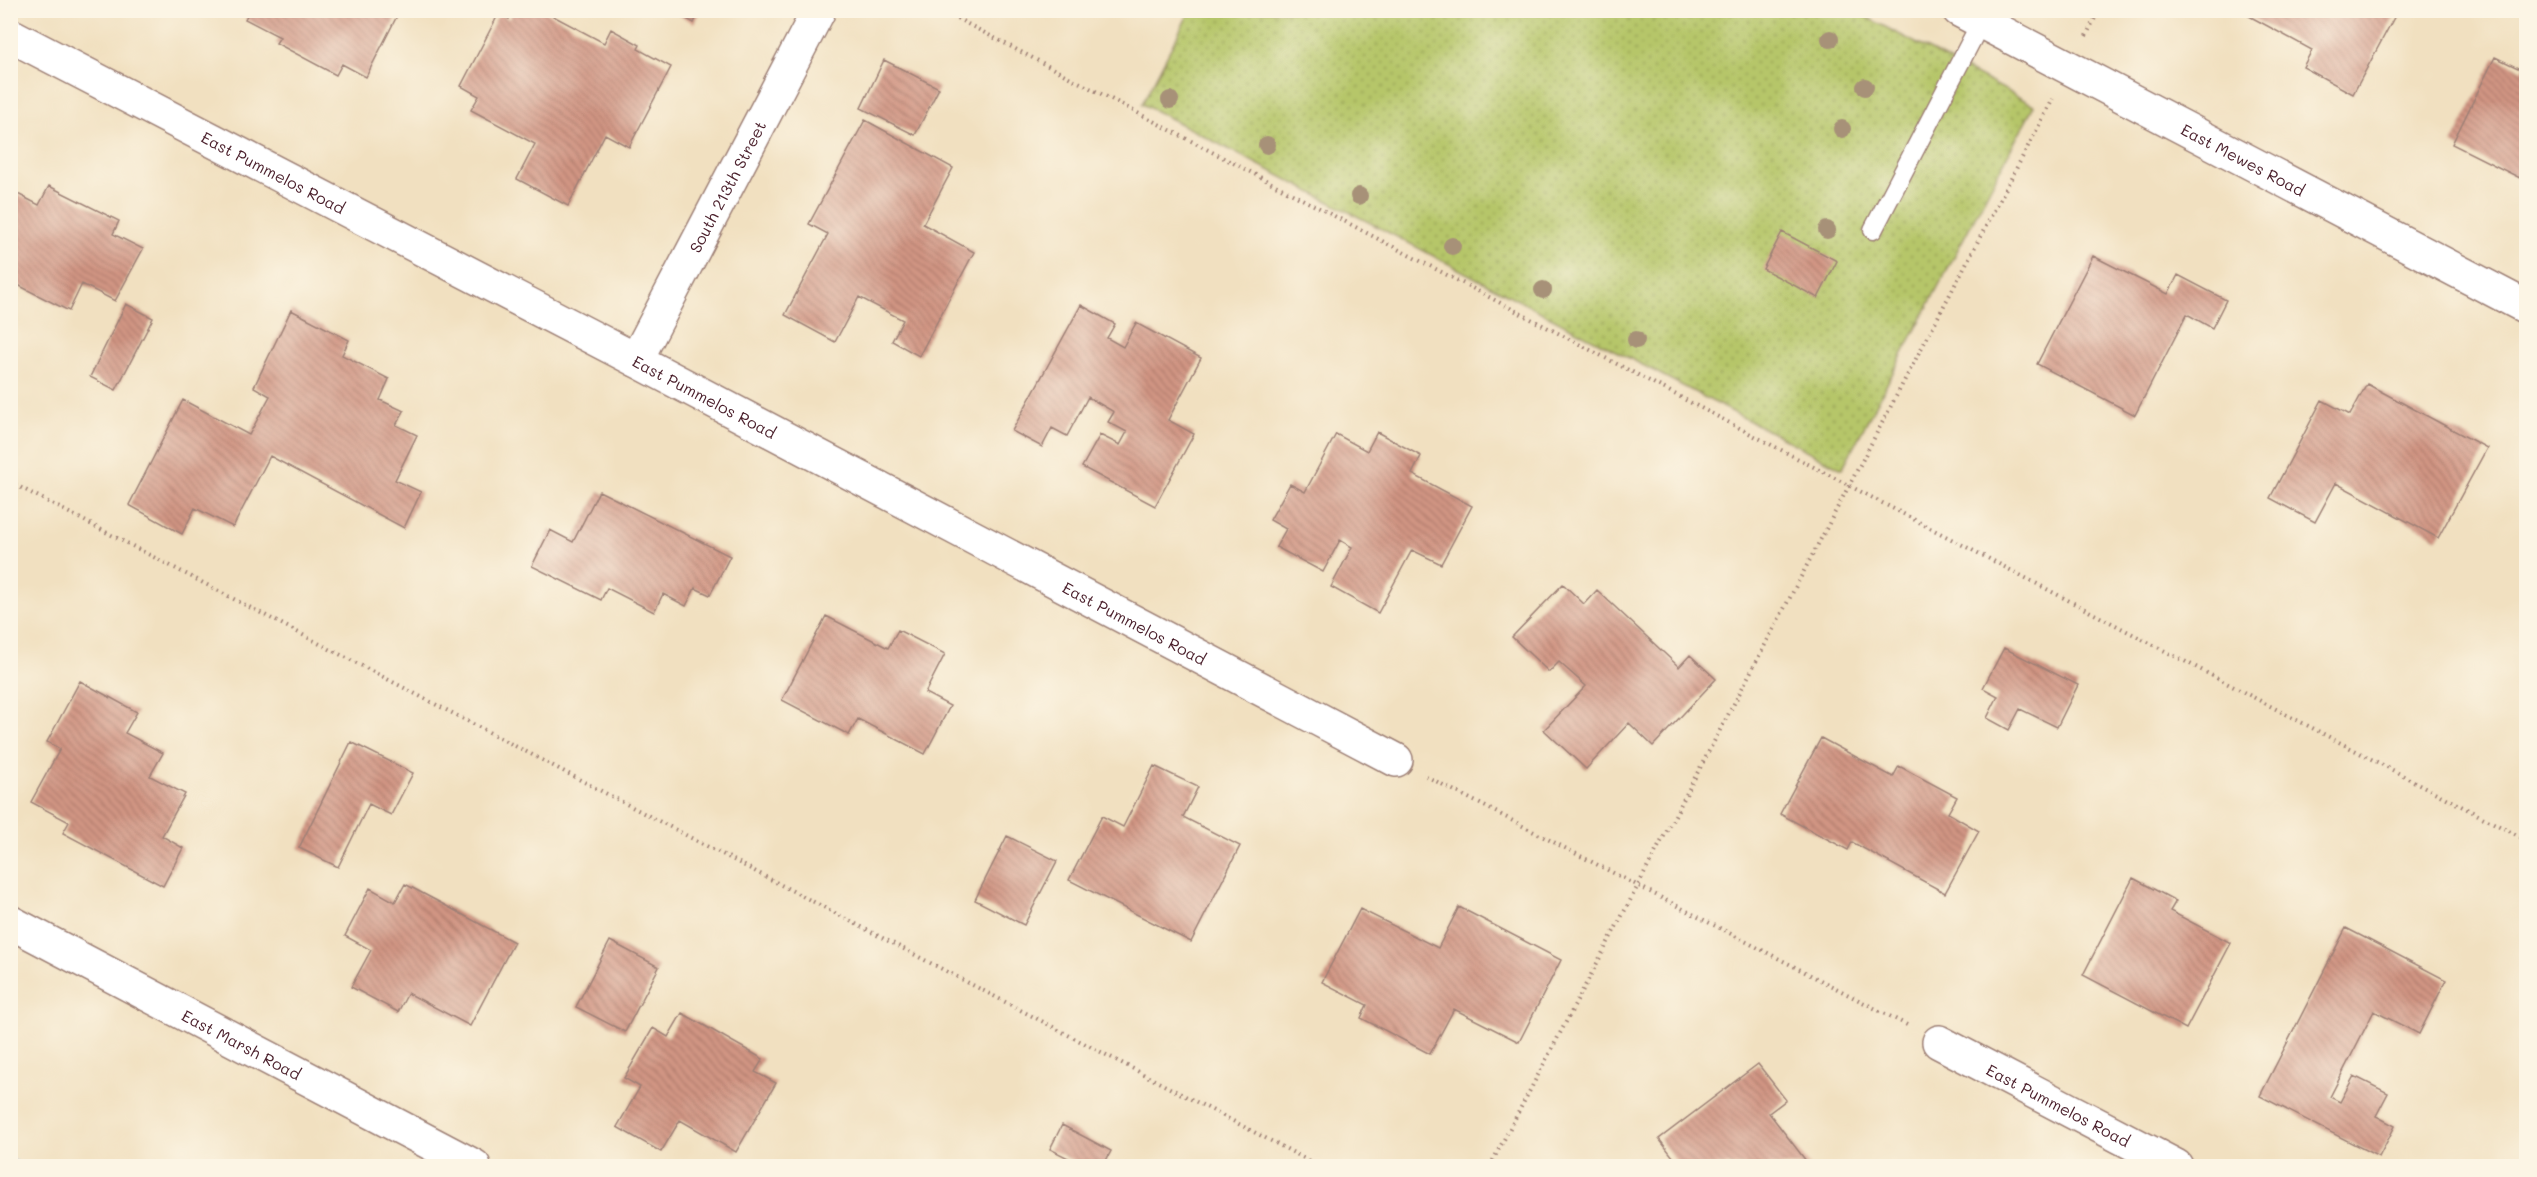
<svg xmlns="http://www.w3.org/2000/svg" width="2537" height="1177" viewBox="0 0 2537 1177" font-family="Mali,sans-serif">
  <defs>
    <pattern id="park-dots" width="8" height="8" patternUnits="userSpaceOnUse" patternTransform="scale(1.5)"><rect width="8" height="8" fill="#b6c669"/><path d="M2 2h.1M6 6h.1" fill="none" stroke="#96a057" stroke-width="1.8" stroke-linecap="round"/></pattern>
    <pattern id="building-back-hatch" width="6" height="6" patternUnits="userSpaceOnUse" patternTransform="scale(1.5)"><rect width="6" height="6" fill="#d19583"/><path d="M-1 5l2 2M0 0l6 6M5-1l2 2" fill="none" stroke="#ac796b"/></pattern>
  </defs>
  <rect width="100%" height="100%" fill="#fcf5e5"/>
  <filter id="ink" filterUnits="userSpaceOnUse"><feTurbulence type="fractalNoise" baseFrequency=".0167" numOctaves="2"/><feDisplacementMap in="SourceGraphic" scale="12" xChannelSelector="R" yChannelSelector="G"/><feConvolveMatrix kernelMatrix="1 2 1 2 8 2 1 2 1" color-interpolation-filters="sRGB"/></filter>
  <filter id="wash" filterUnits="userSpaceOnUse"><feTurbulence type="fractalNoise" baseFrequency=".008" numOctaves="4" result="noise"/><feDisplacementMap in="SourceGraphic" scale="24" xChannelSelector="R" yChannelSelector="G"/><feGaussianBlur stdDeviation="1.35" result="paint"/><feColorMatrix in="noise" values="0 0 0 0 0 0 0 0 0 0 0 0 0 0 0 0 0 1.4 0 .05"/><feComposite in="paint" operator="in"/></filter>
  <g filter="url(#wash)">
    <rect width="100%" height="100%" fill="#f1e0c0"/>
    <path fill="url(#park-dots)" stroke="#80724a" stroke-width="1.5" d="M1853,10L2034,105L1842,469L1142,104L1190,11Z"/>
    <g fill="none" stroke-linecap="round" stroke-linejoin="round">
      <path stroke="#80b7ef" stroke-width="12" d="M10,1165L13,1166"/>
    </g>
    <g id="blocks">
      <path fill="url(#building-back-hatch)" d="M250,10H400L366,77L342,64L336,75L276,43L280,37L245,19Z
        M514,10H542L604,43L611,29L640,45L638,49L671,67L629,147L605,134L568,206L517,179L535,144L471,110L479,96L461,86L499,13L509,19Z
        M670,10H700L694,23Z
        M2238,10H2398L2353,94L2303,67L2312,50Z
        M2495,57L2522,70L2526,61V181L2452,144Z
        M884,60L939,88L915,135L861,108Z
        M865,120L953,168L923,224L974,252L919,356L892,341L903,320L859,297L835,342L785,315L828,234L809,224Z
        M49,186L119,221L113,234L143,249L115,301L82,284L69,311L10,281V190L39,205Z
        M1782,232L1837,261L1818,298L1763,269Z
        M2093,256L2168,294L2178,275L2226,300L2212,328L2187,314L2135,415L2037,364Z
        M126,304L153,318L116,390L90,377Z
        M1081,305L1115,324L1107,338L1123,347L1136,323L1201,358L1168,420L1194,434L1155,506L1082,467L1100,435L1120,445L1127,432L1108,422L1114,412L1088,397L1067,436L1052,428L1042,447L1012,431Z
        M291,310L349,340L342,355L389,379L380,400L404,411L396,425L417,435L395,480L421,492L404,528L270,456L233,527L195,508L182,534L129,505L183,400L249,435L270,396L254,387Z
        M2367,384L2487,448L2438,538L2336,483L2315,522L2270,498L2322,400L2350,415Z
        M1377,432L1421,456L1412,474L1472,506L1441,564L1412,550L1378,613L1331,587L1352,547L1340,540L1323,572L1276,547L1286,529L1270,520L1290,484L1305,492L1336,434L1367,451Z
        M599,491L730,556L710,595L695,588L686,606L663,594L654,612L607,588L601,600L532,566L550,530L573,542Z
        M1563,584L1584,604L1597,590L1679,667L1690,655L1716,679L1653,746L1629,723L1586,769L1544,730L1586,686L1559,662L1549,672L1512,637Z
        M826,616L888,648L898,630L945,654L925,693L950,706L925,754L858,719L849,735L782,700Z
        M2004,648L2078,685L2057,727L2020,709L2009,730L1987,718L1998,696L1983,688Z
        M80,681L137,712L125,733L163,753L150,776L185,794L162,836L183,848L163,886L63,833L69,822L31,802L60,749L47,742Z
        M1821,738L1893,777L1899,766L1957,797L1948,813L1979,831L1945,893L1852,842L1848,850L1780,814Z
        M351,742L413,773L391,815L369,804L338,867L299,848Z
        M1154,766L1198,787L1183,817L1240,846L1191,942L1069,880L1102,816L1123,827Z
        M1007,836L1057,861L1024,925L975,900Z
        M2133,878L2176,901L2170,911L2231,943L2186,1029L2083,975Z
        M405,884L514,942L470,1026L408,993L398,1012L351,987L371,950L345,936L370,888L395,902Z
        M1459,907L1561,960L1519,1042L1454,1009L1430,1054L1361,1018L1367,1005L1322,982L1360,909L1438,948Z
        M2346,928L2446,980L2419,1034L2374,1011L2330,1097L2340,1102L2354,1076L2388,1093L2376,1116L2395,1126L2379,1157L2260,1096Z
        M610,941L659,967L625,1032L576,1007Z
        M682,1013L763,1059L755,1072L776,1083L736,1152L680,1120L661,1152L617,1127L640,1087L624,1078L653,1028L668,1037Z
        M1758,1064L1786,1100L1769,1113L1810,1166H1680L1659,1139Z
        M1062,1125L1111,1151L1103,1166H1084L1050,1149Z"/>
    </g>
  </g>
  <g filter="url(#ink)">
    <use href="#blocks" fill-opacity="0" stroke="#9e8076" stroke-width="1.5"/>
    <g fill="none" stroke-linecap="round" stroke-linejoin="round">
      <g stroke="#9e8076" stroke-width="21">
        <path id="lane" d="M1873,230L1981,22"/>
      </g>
      <g stroke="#9e8076" stroke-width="36">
        <g id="street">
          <path id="s1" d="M1959,10L2526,307"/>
          <path id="s2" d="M10,35L636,360L1396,760"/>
          <path id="s3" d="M636,360L819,10"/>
          <path id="s4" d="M10,922L474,1166"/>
          <path id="s5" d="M1939,1042L2176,1166"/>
        </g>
      </g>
      <path stroke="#9e8076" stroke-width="4" stroke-dasharray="1.5 4.5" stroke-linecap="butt" d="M941,10L2526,840
        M2086,36L2099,10
        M10,482L1319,1166
        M1426,776L1907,1025
        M1490,1166L2053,99"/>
      <use href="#lane" stroke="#fff" stroke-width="18"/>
      <use href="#street" stroke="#fff" stroke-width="33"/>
    </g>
    <g fill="#a79178">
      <circle cx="1830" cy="39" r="9"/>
      <circle cx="1865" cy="87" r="9"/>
      <circle cx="1170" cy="100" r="9"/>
      <circle cx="1842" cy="129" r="9"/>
      <circle cx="1267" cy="145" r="9"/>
      <circle cx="1359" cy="196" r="9"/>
      <circle cx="1827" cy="230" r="9"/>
      <circle cx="1452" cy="246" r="9"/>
      <circle cx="1543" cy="290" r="9"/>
      <circle cx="1636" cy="340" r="9"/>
    </g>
  </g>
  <g text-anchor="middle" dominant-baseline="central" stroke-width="5" stroke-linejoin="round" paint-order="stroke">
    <g font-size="16" fill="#4a1f2b" stroke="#fcf5e5">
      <text stroke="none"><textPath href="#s1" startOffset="321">East Mewes Road</textPath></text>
      <text stroke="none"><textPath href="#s2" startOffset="297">East Pummelos Road</textPath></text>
      <text stroke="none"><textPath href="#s3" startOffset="196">South 213th Street</textPath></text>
      <text stroke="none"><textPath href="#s2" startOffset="783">East Pummelos Road</textPath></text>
      <text stroke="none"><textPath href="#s2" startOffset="1269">East Pummelos Road</textPath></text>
      <text stroke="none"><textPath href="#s4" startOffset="262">East Marsh Road</textPath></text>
      <text stroke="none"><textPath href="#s5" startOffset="135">East Pummelos Road</textPath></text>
    </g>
  </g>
  <rect width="2537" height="1177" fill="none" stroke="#fcf5e5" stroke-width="36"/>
</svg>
